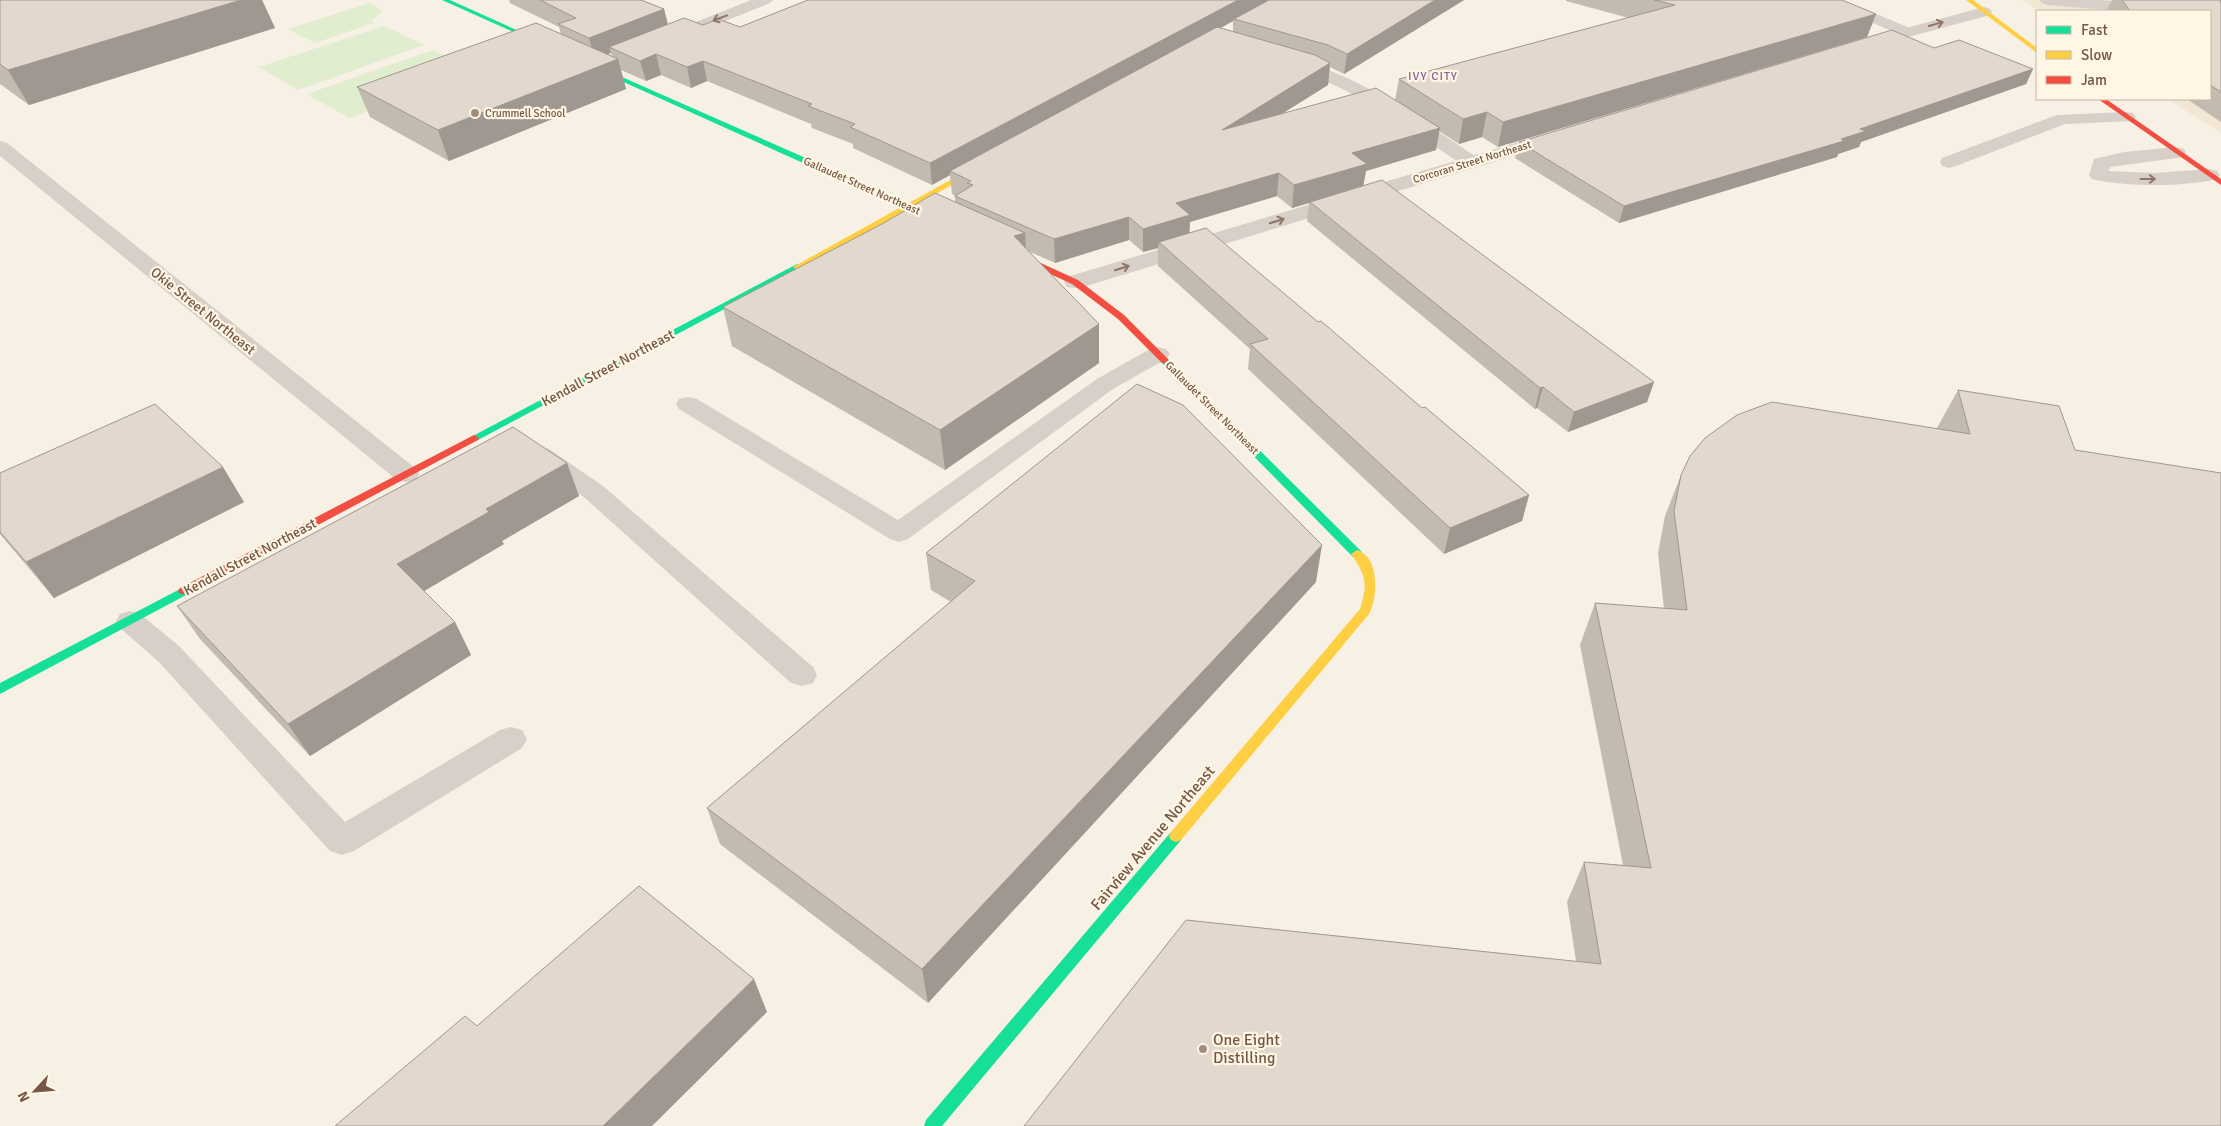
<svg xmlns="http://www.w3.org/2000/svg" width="2221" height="1126" viewBox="0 0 2221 1126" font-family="Signika,sans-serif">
  <rect width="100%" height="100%" fill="#f7f0e5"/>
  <path fill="#f3e6d4" d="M2023,0H2221V133L2168,99H2210V11H2039Z"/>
  <path fill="#e0edce" d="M370,3L383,11L372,20L374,23L315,43L288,29Z
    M384,26L424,45L298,90L259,67Z
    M433,50L476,71L349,118L307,94Z"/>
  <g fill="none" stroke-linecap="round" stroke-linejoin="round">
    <path fill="#d8cfc8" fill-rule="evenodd" d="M2039,0H2100L2171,6L2177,8L2179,11H2121L2047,5L2042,3Z
      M1874,13L1912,29L1914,32L1912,35L1906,37L1868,21L1866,18L1868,15Z
      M1294,59C1362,76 1420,120 1478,158L1480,162L1478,166L1471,168L1464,166C1422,138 1380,106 1334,85C1324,80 1291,72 1286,64L1288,60Z
      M2127,112L2133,113L2136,117L2133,121L2065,124L1956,166L1949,168L1942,166L1940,162L1942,158L2057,115Z
      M2177,147L2184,149L2186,153L2184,157L2110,167L2109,171L2154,173L2210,169L2217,171L2220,175L2217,179C2183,187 2126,187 2092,179L2089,175L2094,159L2124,152Z
      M1158,347L1166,349L1170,354L1166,359L1113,389L908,539L899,542L890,539L679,409L676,404L679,399L688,397L697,399L898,520L1097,379L1150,349Z
      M540,447L549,449L603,486L813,667L817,675L813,683L802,686L791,683L585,498L531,461L527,455L531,449Z
      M130,611L140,614L179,646L345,822L500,730L511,727L522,730L527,739L522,748L354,851L342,855L330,851L159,662L120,628L116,621L120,614Z"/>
    <path fill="#d8cfc8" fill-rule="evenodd" d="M751,0H773L770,3L673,42H661L659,39L661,36Z
      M1984,7L1990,9L1992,12L1990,15L1864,49L1858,47L1856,44L1858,41Z
      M1552,132L1559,134L1561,138L1559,142L1083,287L1075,288L1067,287L1064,282L1067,277Z
      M0,141L7,143L415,468L419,474L415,480L406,482L397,480L0,156Z"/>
    <path fill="#16e098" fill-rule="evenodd" d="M442,0H450L552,46L547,47Z
      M590,63L849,177L850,179L843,181L588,66L587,65Z
      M797,264L801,267L800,269L478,440L474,441L469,438Z
      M1165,358L1168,359L1361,551L1363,554L1361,557H1353L1162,363L1160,361Z
      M184,587L188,588L190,591L188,594L0,694V683Z
      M1176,830L1181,832L1183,836L1181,840L942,1126H924L926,1120L1171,832Z"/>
    <path fill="#ffcf43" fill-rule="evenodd" d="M1966,0H1973L2037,48V53Z
      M979,164L986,166L914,206L947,221V225H941L908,210L800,269L797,270L793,267L901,207L843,181V177H849L907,204Z
      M1357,550C1380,557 1378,597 1369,614L1181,840L1176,842L1171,840L1169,836L1171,832L1360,609C1368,583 1366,576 1351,554Z"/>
    <path fill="#f24e42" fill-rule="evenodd" d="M2098,99H2106L2221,179V185Z
      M1010,249L1078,280L1124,315L1168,359V363H1162L1118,319L1072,284L1007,254V250Z
      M474,435L479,438L478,440L188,594H180L178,591L180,588Z"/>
  </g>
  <path fill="#c3bab0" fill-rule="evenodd" d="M0,0H262L275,28L29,105L0,84Z
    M509,0H641L664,9L668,24L703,25L740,27L808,0H1464L1344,74L1330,67L1328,85L1283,113L1395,100L1399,79L1629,18L1566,1V0H1842L1876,14L1867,37L1498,147L1482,137L1459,144L1439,131L1436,150L1366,171L1363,186L1654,382L1647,402L1568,432L1537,408L1535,409L1307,221L1309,203L1292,208L1277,196L1190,222L1189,233L1318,322L1422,408L1529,495L1522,521L1444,554L1248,369L1250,349L1158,266V248L1143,252L1129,240L1055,263L1028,251L1099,324V363L945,470L732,346L723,307L955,202V196L952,194L950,175L932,185L853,148V144L812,128L811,124L707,81L691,88L661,75L646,81L621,70L626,89L449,161L370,117L357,87L561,34L559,27L510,3ZM1233,21V32L1221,28ZM611,53L612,56L606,54Z
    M2112,0H2221V122L2187,99H2210V11H2106Z
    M1934,48L2033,69L2026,84L1861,142L1859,147L1838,154L1837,157L1619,223L1515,158L1519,142Z
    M1958,390L2075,450L2221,1126L1576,961L1567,902L1584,862L1623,865L1580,645L1595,603L1664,609L1658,553L1665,516L1681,475L1937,428Z
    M567,463L579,496L502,541L504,544L424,591L455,622L471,655L310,756L200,639L177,606Z
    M0,473L244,502L54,598L0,534Z
    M926,553L1316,582L928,1003L720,844L707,808L951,602L931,590Z"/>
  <path fill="#9f9790" d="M241,0H262L275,28L29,105L8,70Z
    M1238,0H1273L1234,19L1233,21L954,173L950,171V175L932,185L930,163Z
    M1435,0H1464L1344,74L1347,54Z
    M664,9L669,30L609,47L611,53L595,59L589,38Z
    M1876,14L1867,37L1498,147L1503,122Z
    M656,54L661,75L646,81L640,61Z
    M618,59L626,89L449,161L438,130Z
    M703,61L707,81L691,88L687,67Z
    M1330,63L1328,85L1221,152L1222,130Z
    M2033,69L2026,84L1861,142L1859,147L1838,154L1837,157L1619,223L1624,206L1841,139L1860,129Z
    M1487,112L1482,137L1459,144L1463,119Z
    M1440,128L1436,150L1366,171L1363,187L1292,208L1294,185L1352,153Z
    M1279,173L1277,196L1190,222L1189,239L1159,242L1158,248L1143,252V229L1176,203Z
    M1129,217V240L1055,263L1054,239Z
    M1025,233L1027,271L1014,236Z
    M1099,324V363L945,470L940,430Z
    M1654,382L1647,402L1568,432L1574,412Z
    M1543,387L1537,408L1535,409L1540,388Z
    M567,463L579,496L502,541L504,544L414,597L397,564L486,509Z
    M223,467L244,502L54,598L26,562Z
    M1529,495L1522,521L1444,554L1450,528Z
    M1322,545L1316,582L928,1003L922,969Z
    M455,622L471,655L310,756L288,724Z
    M754,979L767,1012L652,1126H603Z"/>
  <path fill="#e3d8cd" stroke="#9f9790" d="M0,0H241L8,70L0,64Z
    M540,0H641L664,9L589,38L558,24L576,18Z
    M808,0H1238L930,163L850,127L855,124L808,106L812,104L703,61L687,67L656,54L640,61L609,47L684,18L703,25L718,19L740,27Z
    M1269,0H1435L1347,54L1328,45L1234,19Z
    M1654,0H1842L1876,14L1503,122L1487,112L1463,119L1399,79L1675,5Z
    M2122,0H2220V2H2221V92L2210,85V11H2130Z
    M536,23L618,59L438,130L357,87Z
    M1217,27L1315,55L1330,63L1222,130L1376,88L1440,128L1352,153L1367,164L1294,185L1279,173L1176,203L1190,215L1143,229L1129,217L1054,239L955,196L973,185L967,183L971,181L950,171Z
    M1892,30L1934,48L1959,40L2033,69L1860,129L1866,131L1841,139L1844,141L1624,206L1519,142Z
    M1382,180L1654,382L1574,412L1543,387L1540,388L1310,202Z
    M935,193L1025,233L1014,236L1099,324L940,430L723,307L882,224Z
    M1206,228L1318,322L1321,321L1422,408L1425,407L1529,495L1450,528L1250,344L1268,339L1159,242Z
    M1137,384L1183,405L1322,545L922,969L707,808L975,581L926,553Z
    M1958,390L2059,406L2075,450L2221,473V1126H1024L1186,920L1601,964L1584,862L1651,868L1595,603L1687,610L1674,511L1681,475L1690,456L1705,438L1737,415L1772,402L1970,434Z
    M155,404L223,467L26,562L0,532V473Z
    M513,427L567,463L486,509L489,512L397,564L455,622L288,724L177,606Z
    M639,886L754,979L603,1126H335L465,1016L477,1026Z"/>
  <defs><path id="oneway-shaft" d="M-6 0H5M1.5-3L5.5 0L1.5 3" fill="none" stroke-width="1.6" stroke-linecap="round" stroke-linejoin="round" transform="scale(1.25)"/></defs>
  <g stroke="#8e7566">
    <use href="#oneway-shaft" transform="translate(720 18) rotate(159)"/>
    <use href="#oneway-shaft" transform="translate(1936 24) rotate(-15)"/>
    <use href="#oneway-shaft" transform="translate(2148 179)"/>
    <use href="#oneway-shaft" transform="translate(1277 221) rotate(-17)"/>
    <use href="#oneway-shaft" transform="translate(1122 268) rotate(-17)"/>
  </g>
  <g fill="#a28d7d" stroke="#fff6e5" stroke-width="2">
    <circle cx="475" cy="113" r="5"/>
    <circle cx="1203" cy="1049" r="5"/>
  </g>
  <g text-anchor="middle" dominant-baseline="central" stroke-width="4.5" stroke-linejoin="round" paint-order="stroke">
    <g font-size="11" fill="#755745" stroke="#fff6e5" text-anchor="start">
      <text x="485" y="113">Crummell School</text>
    </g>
    <g font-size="11" fill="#755745" stroke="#fff6e5">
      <text transform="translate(1472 162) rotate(-17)">Corcoran Street Northeast</text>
      <text transform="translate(862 186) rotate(24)">Gallaudet Street Northeast</text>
      <text transform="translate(1212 408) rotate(45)">Gallaudet Street Northeast</text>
    </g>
    <g font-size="12" letter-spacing="1" fill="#876099" stroke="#fff6e5">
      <text x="1433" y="76">IVY CITY</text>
    </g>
    <g font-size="14" fill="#755745" stroke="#fff6e5">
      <text transform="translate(203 311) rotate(39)">Okie Street Northeast</text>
      <text transform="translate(608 368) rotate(-28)">Kendall Street Northeast</text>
      <text transform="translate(250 557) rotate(-28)">Kendall Street Northeast</text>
    </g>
    <g font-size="16" fill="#755745" stroke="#fff6e5">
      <text transform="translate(1153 838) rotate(-50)">Fairview Avenue Northeast</text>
    </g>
    <g font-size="16" fill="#755745" stroke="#fff6e5" text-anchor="start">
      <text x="1213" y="1040">One Eight<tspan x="1213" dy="18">Distilling</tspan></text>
    </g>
  </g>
  <rect x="2036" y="10" width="175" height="90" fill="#fff6e5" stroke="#c8b6a5"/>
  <rect x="2046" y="26" width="25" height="8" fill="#16e098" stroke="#c8b6a5"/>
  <text x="2081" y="35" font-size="15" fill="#755745">Fast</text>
  <rect x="2046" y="51" width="25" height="8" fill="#ffcf43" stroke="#c8b6a5"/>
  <text x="2081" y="60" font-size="15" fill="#755745">Slow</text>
  <rect x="2046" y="76" width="25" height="8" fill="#f24e42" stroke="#c8b6a5"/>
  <text x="2081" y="85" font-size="15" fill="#755745">Jam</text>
  <g transform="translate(35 1091) rotate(244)" stroke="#fff6e5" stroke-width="4" paint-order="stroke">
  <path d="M0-4L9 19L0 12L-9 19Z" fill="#755745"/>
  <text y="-8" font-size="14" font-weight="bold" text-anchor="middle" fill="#755745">N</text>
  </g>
</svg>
